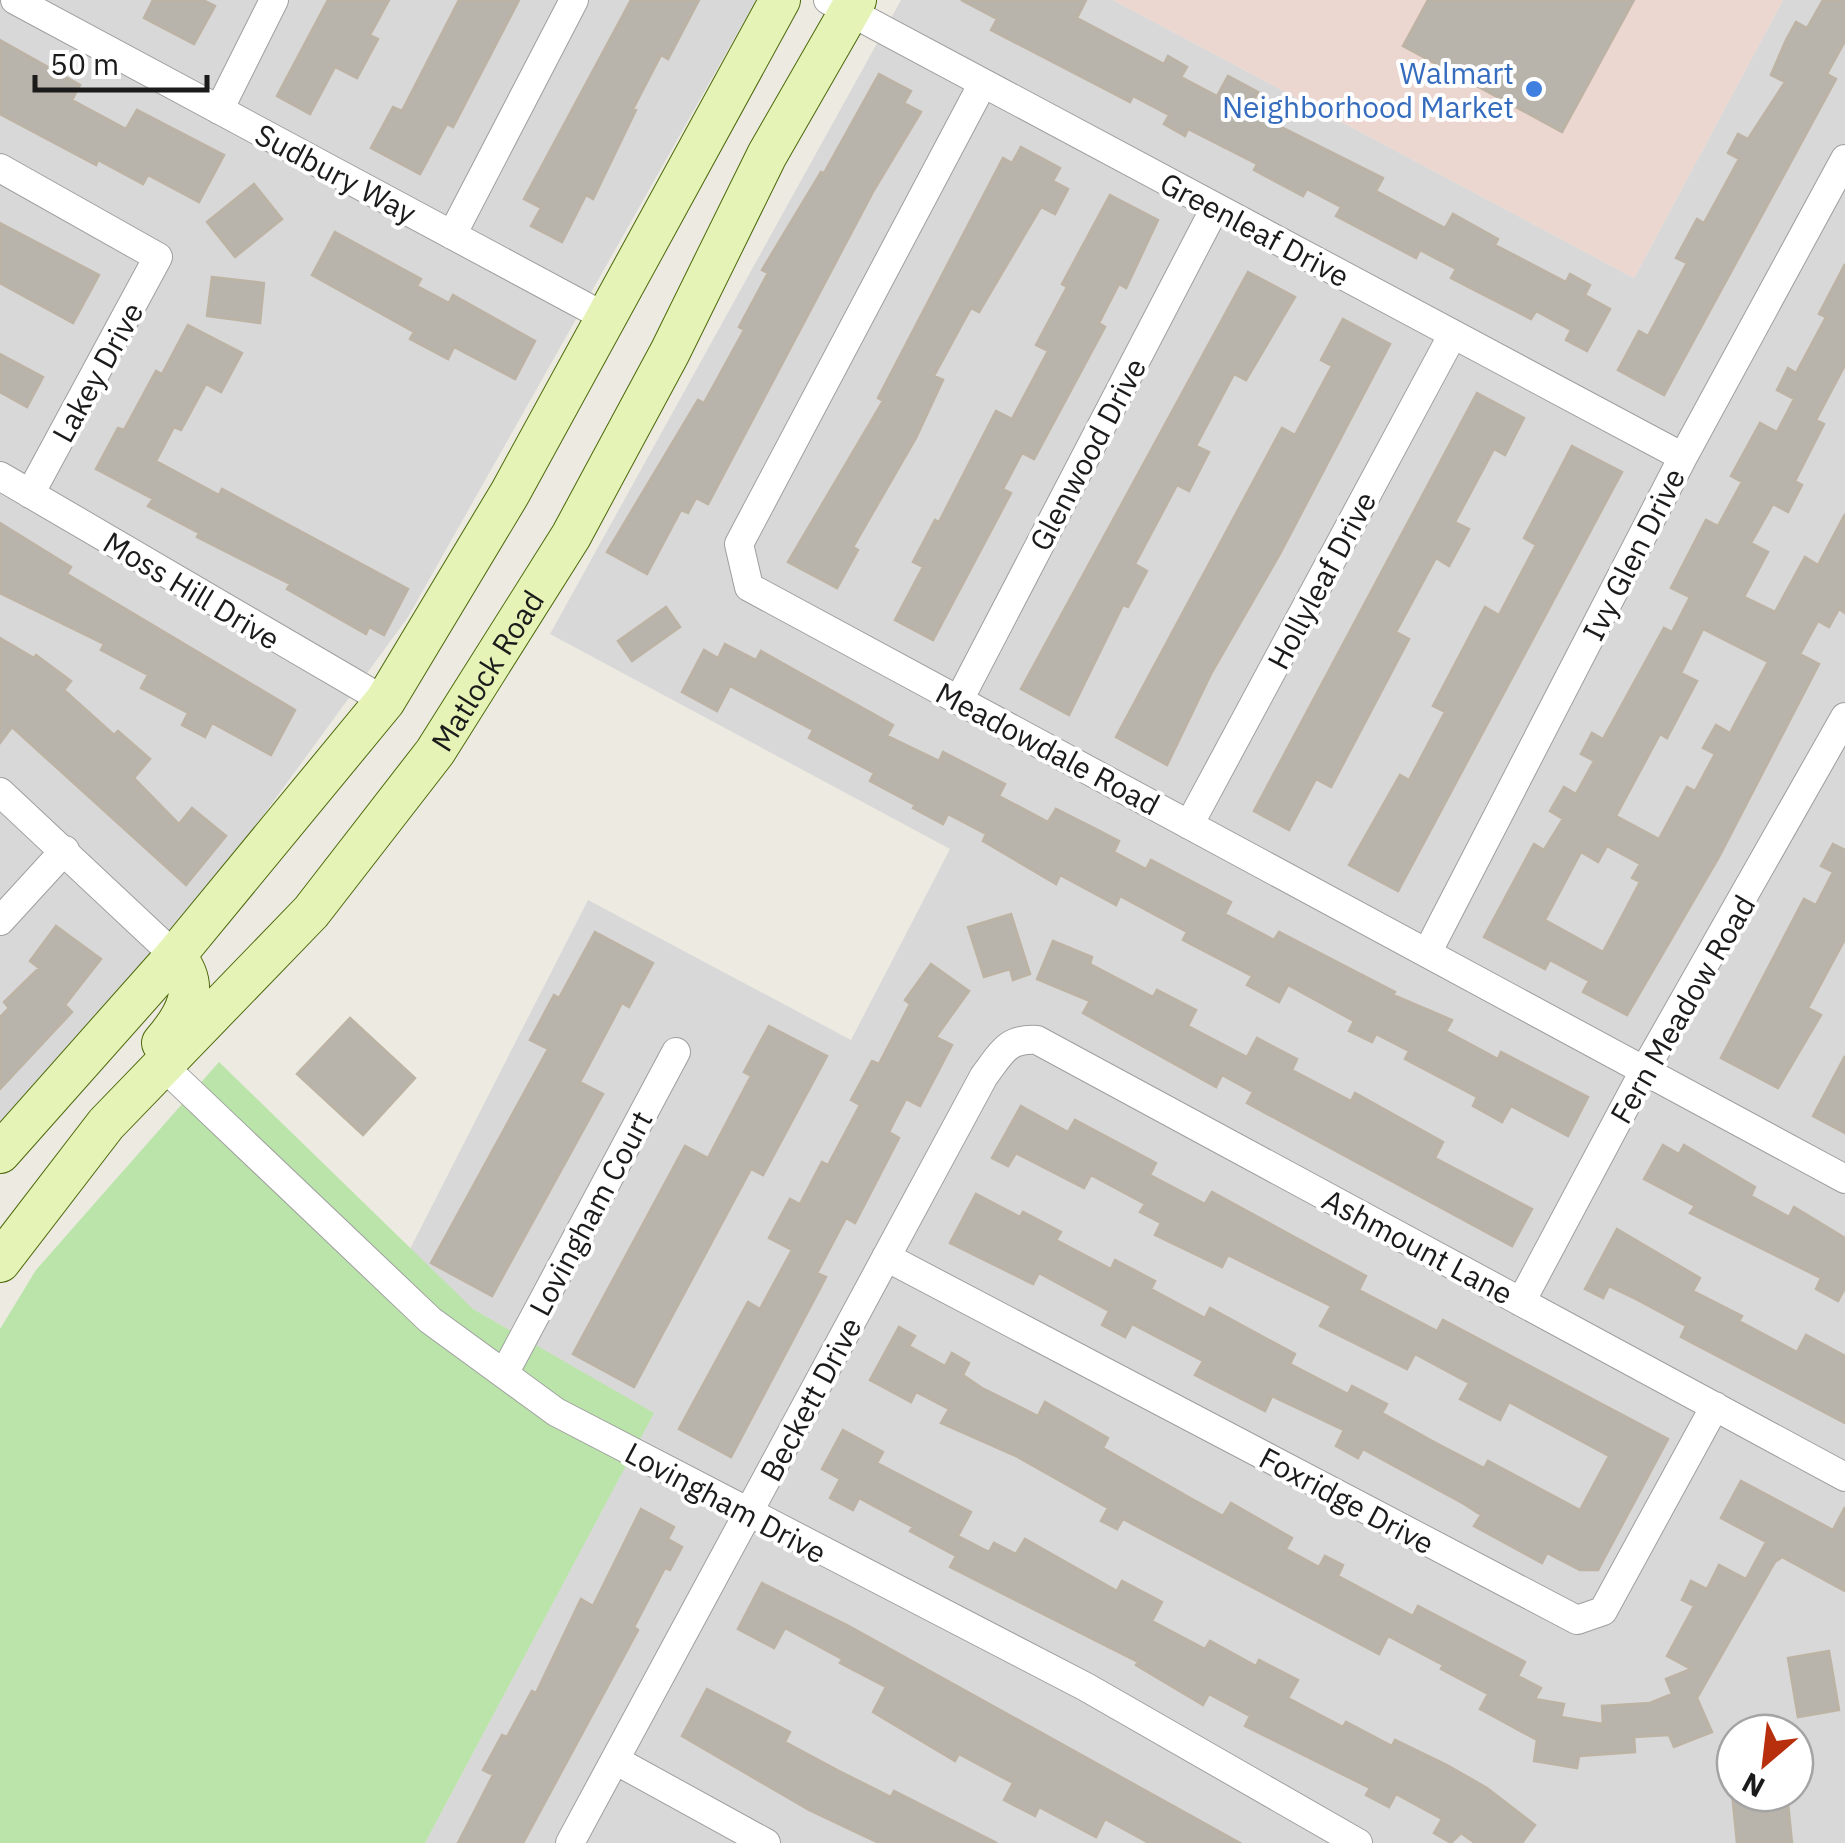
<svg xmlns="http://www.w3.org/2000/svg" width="1845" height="1843" viewBox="0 0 1845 1843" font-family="'IBM Plex Sans',sans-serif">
  <rect width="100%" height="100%" fill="#eceae1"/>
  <path fill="#d9d8d8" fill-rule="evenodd" d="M0,0H756L408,617L205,895L59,1055L0,1128Z
    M901,0H1113L1634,278L1783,0H1845V1843H425L653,1414L473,1309L409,1251L588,900L851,1040L950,849L550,634ZM1735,1733H1795V1793H1735Z"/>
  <path fill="#ecd7d0" d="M1113,0H1783L1634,278Z"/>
  <path fill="#bae4a9" d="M219,1062L473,1309L654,1413L425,1843H0V1329L36,1270Z"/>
  <path fill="#b8b3ab" stroke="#bcb3a4" stroke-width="2.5" fill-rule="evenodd" d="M153,0H203L215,6L194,44L144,18Z
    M328,0H389L370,35L378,39L357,78L335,67L310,114L277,96Z
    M459,0H519L453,127L447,124L420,174L371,148L393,107L402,111Z
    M631,0H699L668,59L661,55L633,109L636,110L593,199L586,195L562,242L531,226L541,208L524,199Z
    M961,0H1086L1077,18L1164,64L1168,56L1187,67L1181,77L1217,96L1228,76L1258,92L1249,111L1383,178L1376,191L1445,228L1453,214L1498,239L1495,245L1566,282L1570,274L1590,285L1585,295L1610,309L1587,351L1566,340L1571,330L1536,311L1531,319L1472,289L1451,278L1456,269L1420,250L1416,258L1336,216L1341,207L1307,189L1303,196L1254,170L1257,164L1188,129L1185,136L1164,124L1169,115L1133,96L1130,102L991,30L997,19Z
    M1428,0H1634L1562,132L1403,46Z
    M1823,0H1845V41L1827,74L1836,79L1664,395L1618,370L1639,331L1648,336L1687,263L1676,258L1697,219L1704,223L1739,159L1728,153L1738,134L1748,139L1785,82L1771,75L1786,40L1796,22L1807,28Z
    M0,40L80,85L72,100L126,129L137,110L224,155L199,202L148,175L143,184L98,160L96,165L0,114Z
    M879,74L911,91L904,103L921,112L874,190L708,504L696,498L688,513L681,510L647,574L607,552L698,400L704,403L744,330L739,327L768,273L762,270L821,172L824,173Z
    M1021,147L1060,168L1053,181L1068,189L1055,214L1041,207L979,312L971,308L934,376L943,380L916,438L853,547L858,550L837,588L788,562L883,401L878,398L1003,158L1012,163Z
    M254,184L282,219L235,257L207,222Z
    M1110,195L1158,220L1126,288L1119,284L1099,323L1105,327L1034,459L1022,453L1003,489L1011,493L933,640L895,620L923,567L913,562L935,520L939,522L996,411L1012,419L1048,351L1036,345L1067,287L1062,284Z
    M0,223L99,275L73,323L0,283Z
    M335,232L421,279L417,286L449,303L453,295L535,341L515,379L454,347L448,359L410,339L414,332L312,275Z
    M1845,264V365L1816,420L1824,424L1795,481L1802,485L1788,512L1773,504L1751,543L1768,552L1744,597L1775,612L1805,557L1818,565L1845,514V613L1839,609L1829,627L1818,621L1800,654L1819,664L1719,857L1627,1015L1583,992L1589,981L1550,960L1545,969L1484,937L1534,844L1544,850L1563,819L1550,811L1564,787L1576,794L1594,761L1581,754L1592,733L1603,739L1664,628L1672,632L1690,597L1671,588L1706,520L1718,526L1742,482L1731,476L1760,423L1777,432L1794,399L1777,390L1788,368L1796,373L1826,317L1819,314ZM1703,629L1768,662L1730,733L1716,725L1703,748L1715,754L1695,791L1687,787L1659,839L1616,816L1660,734L1667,738L1697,681L1681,673ZM1607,846L1640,864L1632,878L1640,882L1603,952L1545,920L1581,852L1598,862Z
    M1248,272L1295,297L1246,380L1234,374L1196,446L1209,452L1189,491L1177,485L1135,564L1147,571L1128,607L1123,605L1069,715L1021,689Z
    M212,277L264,283L260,323L207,316Z
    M1343,319L1390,344L1281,552L1211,674L1167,765L1116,737L1282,428L1295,435L1332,366L1321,360Z
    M188,325L242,353L221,392L206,384L181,430L174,427L156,461L219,495L222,489L408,589L384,635L369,627L366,634L343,621L287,589L290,584L197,537L199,533L148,506L153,499L96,469L118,428L124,430L156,371L162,374Z
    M0,354L43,377L27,407L0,392Z
    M1477,393L1524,418L1505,455L1494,449L1455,522L1469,529L1449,566L1436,558L1396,632L1409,639L1331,787L1316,779L1289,830L1254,811Z
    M1572,446L1622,472L1398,891L1349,865L1400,775L1409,780L1445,712L1433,706L1485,607L1499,615L1536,545L1524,538Z
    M0,523L71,567L67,574L295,710L271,755L212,723L205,737L182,725L188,713L141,688L148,675L101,650L104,644L0,593Z
    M666,607L680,627L632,661L618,641Z
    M0,638L34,658L36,655L71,681L64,690L114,735L118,731L150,759L134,778L179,824L192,808L226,836L186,885L12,727L0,743Z
    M725,644L756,660L761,651L893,725L887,736L939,761L943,752L1005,784L999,796L1048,822L1056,809L1098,830L1119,841L1114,852L1146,869L1151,860L1231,902L1225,914L1274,940L1279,932L1395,992L1393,995L1452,1020L1446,1031L1498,1059L1501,1052L1588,1097L1568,1136L1511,1106L1502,1122L1473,1106L1477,1097L1405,1059L1409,1051L1376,1034L1372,1042L1349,1031L1354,1021L1288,985L1279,1002L1247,985L1252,976L1183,940L1187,932L1120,896L1116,905L1060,875L1056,884L983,841L986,834L948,814L943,824L913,808L915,805L870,781L874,773L809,738L813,730L730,686L717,711L682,692L704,650L718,658Z
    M1833,844L1845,850V939L1808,1008L1821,1015L1778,1088L1721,1058L1804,899L1816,905L1833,872L1821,866Z
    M1011,914L1030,974L1013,980L1010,969L984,977L968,927Z
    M56,926L101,959L65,1005L72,1012L0,1089V1017L9,1008L4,1002L39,968L30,961Z
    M595,932L653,963L629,1007L622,1003L580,1082L603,1094L492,1296L431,1263L548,1049L530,1040L554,995L559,998Z
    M1053,941L1092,957L1090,964L1153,997L1157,990L1196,1010L1188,1026L1247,1057L1257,1038L1297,1059L1292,1070L1351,1101L1355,1093L1443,1142L1435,1158L1532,1209L1512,1246L1247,1103L1253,1092L1222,1075L1216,1087L1083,1013L1090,1001L1037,979Z
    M931,964L969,991L936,1037L952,1045L920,1106L906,1099L889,1132L899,1138L855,1223L846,1218L817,1273L826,1277L731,1457L679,1429L748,1302L760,1309L792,1250L769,1238L790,1199L800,1204L822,1162L828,1165L860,1105L851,1100L872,1061L879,1064L910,1004L905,1000Z
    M350,1018L415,1078L363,1135L297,1074Z
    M769,1026L827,1056L763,1175L751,1169L634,1387L573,1354L685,1146L708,1158L751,1076L744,1072Z
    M1845,1056V1133L1813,1116Z
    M1021,1106L1068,1132L1075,1120L1156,1163L1150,1175L1205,1204L1212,1192L1366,1276L1359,1290L1437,1331L1443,1320L1668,1439L1598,1570H1580L1547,1553L1542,1563L1474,1526L1481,1515L1464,1504L1363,1449L1358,1458L1336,1446L1344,1430L1272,1396L1265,1411L1195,1375L1203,1361L1132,1324L1125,1337L1102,1325L1109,1311L1039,1273L1033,1284L950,1243L976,1194L1020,1217L1023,1212L1061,1232L1056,1240L1111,1269L1115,1260L1155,1281L1151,1289L1205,1318L1210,1308L1295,1354L1290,1364L1348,1394L1352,1386L1387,1404L1382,1413L1436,1443L1484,1468L1488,1461L1580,1510L1609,1456L1509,1402L1500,1420L1460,1399L1469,1383L1415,1354L1407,1369L1320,1326L1331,1306L1228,1255L1222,1267L1155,1235L1161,1223L1140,1212L1145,1204L1091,1175L1084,1188L1016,1153L1008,1166L992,1158Z
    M1663,1145L1679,1154L1684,1145L1755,1187L1751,1196L1789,1217L1794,1207L1845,1238V1288L1838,1301L1816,1289L1821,1278L1690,1213L1695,1206L1644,1179Z
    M1617,1229L1700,1278L1693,1291L1742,1316L1739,1321L1797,1352L1806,1335L1845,1356V1423L1681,1337L1686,1326L1632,1297L1609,1286L1603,1298L1585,1289Z
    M899,1327L915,1336L909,1346L945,1366L952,1353L969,1363L963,1375L982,1388L1038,1416L1045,1402L1108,1438L1103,1448L1192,1499L1223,1516L1231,1503L1292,1538L1286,1549L1319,1567L1325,1556L1343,1565L1338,1576L1413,1616L1418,1606L1525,1662L1518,1676L1541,1688L1535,1699L1564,1704L1561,1717L1603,1724L1602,1706L1650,1703L1672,1694L1666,1679L1691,1669L1667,1656L1694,1606L1682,1600L1691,1581L1707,1589L1719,1565L1746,1579L1766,1542L1721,1518L1741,1481L1833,1530L1845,1507V1591L1782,1557L1775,1562L1697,1698L1712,1732L1674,1747L1669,1735L1634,1737L1635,1752L1579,1756L1577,1768L1534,1761L1537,1740L1480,1709L1488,1694L1441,1669L1443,1665L1388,1636L1379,1654L1123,1519L1117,1529L1101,1521L1108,1508L1016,1456L941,1423L949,1409L916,1392L911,1402L870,1380Z
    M843,1430L883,1452L877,1463L971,1512L958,1536L989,1552L994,1543L1016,1554L1025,1539L1117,1591L1122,1581L1162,1602L1152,1621L1205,1649L1210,1641L1256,1666L1259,1660L1298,1680L1288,1698L1343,1727L1346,1722L1392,1746L1395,1740L1447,1765L1487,1788L1535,1825L1522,1843H1475L1461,1833L1451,1843L1434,1833L1442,1819L1396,1794L1389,1807L1366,1795L1370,1788L1245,1726L1250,1716L1209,1694L1203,1705L1136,1665L1138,1662L950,1567L956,1556L910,1531L913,1527L859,1498L853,1510L830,1498L840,1479L822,1469Z
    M641,1509L674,1527L668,1539L682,1547L670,1570L665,1568L634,1627L638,1630L523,1843H458L493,1775L483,1770L502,1735L507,1737L532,1691L536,1693L581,1599L593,1606Z
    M762,1583L847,1625L1240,1843H1149L1105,1819L1096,1837L1039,1807L1035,1816L1004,1800L1013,1783L959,1754L955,1761L873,1712L886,1687L840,1663L842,1659L785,1628L774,1648L738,1629Z
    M1829,1651L1839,1710L1798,1717L1788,1658Z
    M707,1689L790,1732L785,1742L841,1772L891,1797L894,1791L997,1843H879L809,1810L682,1736Z
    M1732,1793H1787L1792,1843H1737Z"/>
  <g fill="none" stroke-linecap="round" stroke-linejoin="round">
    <g stroke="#9f9f9f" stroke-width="30">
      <path id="minor" d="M15,0L605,317
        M828,0L1683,457
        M983,83L739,544L749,587L1845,1179
        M219,110L274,0
        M0,168L158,257L30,494
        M452,235L574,0
        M0,476L385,701
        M959,700L1215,208
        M0,792L175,956
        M1189,825L1453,334
        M0,921L65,850
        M1427,953L1683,457L1845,159
        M162,1065L430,1320L556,1412L1086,1687L1358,1843
        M886,1257L1577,1620L1603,1611L1715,1406
        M1521,1302L1644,1071L1845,717
        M504,1374L676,1052
        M615,1760L766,1843
        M570,1843L984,1076C1001,1054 1006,1038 1037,1040L1845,1477"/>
    </g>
    <g stroke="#4c680b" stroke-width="42">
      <g id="secondary">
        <path d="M162,1043C186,1015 202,987 175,956"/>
        <path d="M0,1153L175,956L385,701L510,493L780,0"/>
        <path id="s1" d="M0,1262L106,1124L311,912L435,752L571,536L670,352L767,155L856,0"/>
      </g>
    </g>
    <use href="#minor" stroke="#fff" stroke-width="28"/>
    <use href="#secondary" stroke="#e5f4b6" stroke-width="40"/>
  </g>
  <circle fill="#3f7fe0" stroke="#fff" stroke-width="4" cx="1534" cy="89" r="10"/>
  <g text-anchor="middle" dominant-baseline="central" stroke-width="8" stroke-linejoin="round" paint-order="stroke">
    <g font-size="30" fill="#366cbe" stroke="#fff" text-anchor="end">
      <text x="1514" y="72">Walmart<tspan x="1514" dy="34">Neighborhood Market</tspan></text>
    </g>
    <g font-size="30" fill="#1b1b1b" stroke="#fff">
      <text transform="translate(336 173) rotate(28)">Sudbury Way</text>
      <text transform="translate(1255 229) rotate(28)">Greenleaf Drive</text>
      <text transform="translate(97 372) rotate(-61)">Lakey Drive</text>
      <text transform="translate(1087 454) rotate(-62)">Glenwood Drive</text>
      <text transform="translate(1633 554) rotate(-63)">Ivy Glen Drive</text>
      <text transform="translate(1321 580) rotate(-62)">Hollyleaf Drive</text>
      <text transform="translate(192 590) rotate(31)">Moss Hill Drive</text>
      <text stroke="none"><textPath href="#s1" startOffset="768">Matlock Road</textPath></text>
      <text transform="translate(1048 748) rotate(28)">Meadowdale Road</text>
      <text transform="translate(1682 1009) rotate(-60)">Fern Meadow Road</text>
      <text transform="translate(590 1213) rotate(-62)">Lovingham Court</text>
      <text transform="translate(1418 1246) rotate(28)">Ashmount Lane</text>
      <text transform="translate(810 1399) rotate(-62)">Beckett Drive</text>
      <text transform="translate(1347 1500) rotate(28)">Foxridge Drive</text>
      <text transform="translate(726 1502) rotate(28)">Lovingham Drive</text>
    </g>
  </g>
  <g transform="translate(1765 1763) rotate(208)"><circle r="48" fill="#ffffff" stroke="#a4a4a4" stroke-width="2.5"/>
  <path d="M0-8L18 38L0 25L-18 38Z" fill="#b82f0d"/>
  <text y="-15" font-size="28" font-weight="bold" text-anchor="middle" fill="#1b1b1b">N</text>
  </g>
  <path d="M35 75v15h172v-15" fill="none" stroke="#1b1b1b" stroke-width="5"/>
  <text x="50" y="75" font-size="30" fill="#1b1b1b" stroke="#ffffff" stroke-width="8" paint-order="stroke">50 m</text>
</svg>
